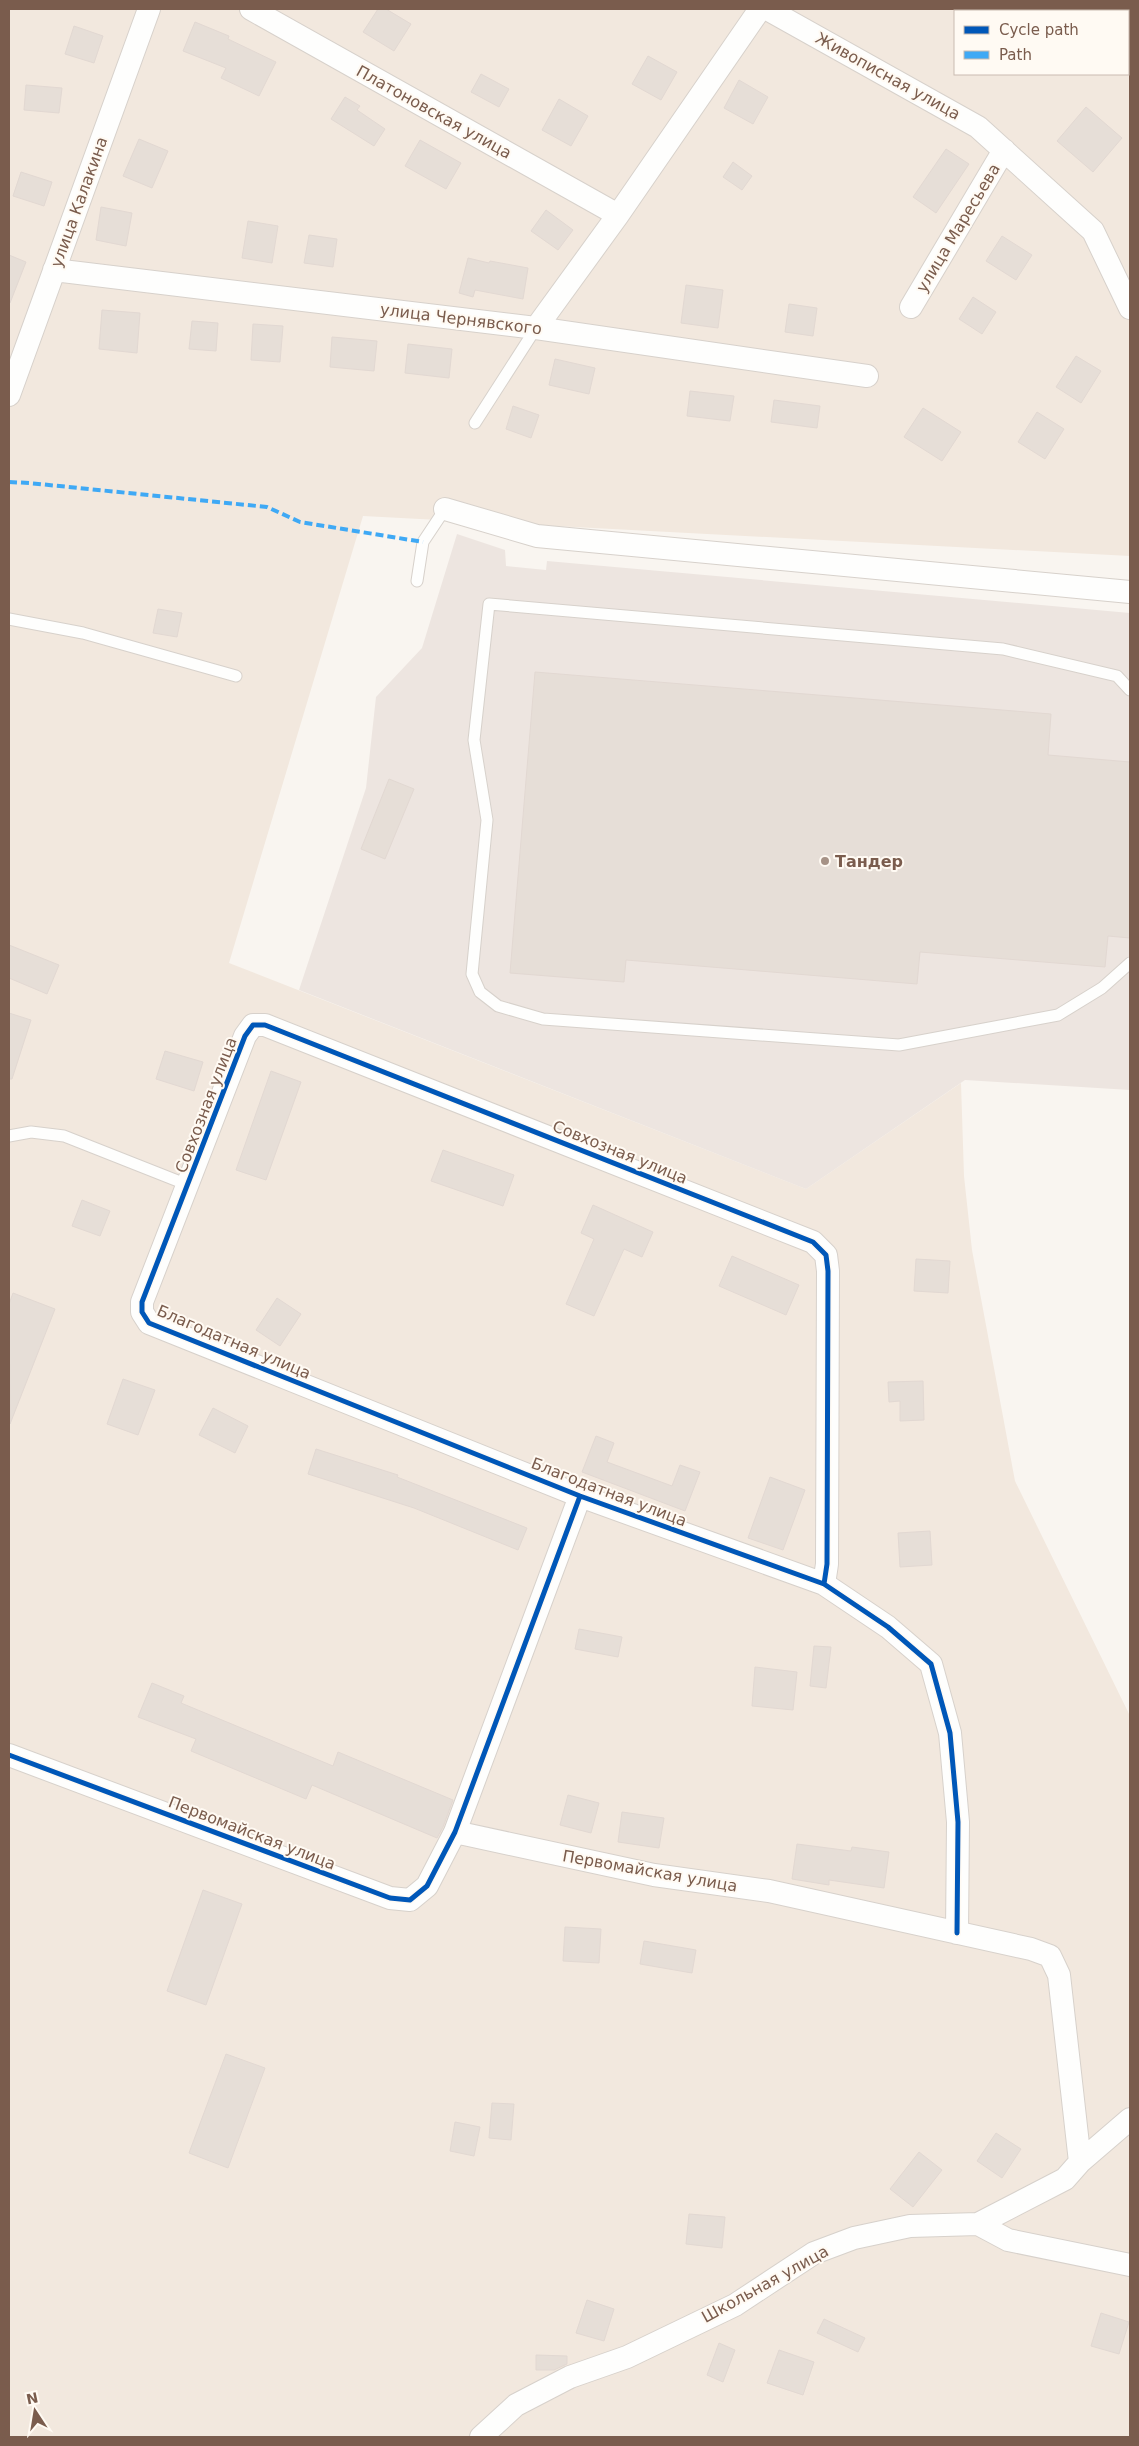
<svg xmlns="http://www.w3.org/2000/svg" width="1139" height="2446" viewBox="0 0 1139 2446" font-family="'DejaVu Sans',sans-serif">
  <rect width="100%" height="100%" fill="#f9f5f0"/>
  <path fill="#f2e8de" fill-rule="evenodd" d="M9,9H1130V556L363,516L229,963L806,1189L961,1083L964,1176L972,1250L1015,1481L1130,1716V2437H9ZM955,11H1128V74H955Z"/>
  <path fill="#ede5e0" d="M457,534L505,550L506,566L546,570L547,561L1130,613V1090L965,1080L806,1189L299,990L366,788L376,697L422,648Z"/>
  <path fill="#e6ded7" stroke="#e2d8d2" d="M378,9H386L411,24L394,51L363,32Z
    M195,22L229,36L228,39L276,62L259,96L221,78L226,68L183,51Z
    M74,26L103,36L94,63L65,54Z
    M648,56L677,72L661,100L632,84Z
    M481,74L509,89L499,107L471,92Z
    M739,80L768,97L753,124L724,108Z
    M26,85L62,88L59,113L24,110Z
    M345,97L360,106L357,110L385,129L374,146L331,119Z
    M559,99L588,116L571,146L542,130Z
    M1086,107L1122,138L1093,172L1057,141Z
    M139,139L168,151L152,188L123,176Z
    M420,140L461,163L446,189L405,166Z
    M946,149L969,164L936,213L913,197Z
    M733,162L752,176L742,190L723,177Z
    M21,172L52,182L44,206L13,196Z
    M101,207L132,213L126,246L96,240Z
    M546,210L573,230L558,250L531,231Z
    M248,221L278,226L272,263L242,258Z
    M309,235L337,239L333,267L304,263Z
    M1002,236L1032,255L1016,280L986,261Z
    M9,255L26,262L10,303L9,302Z
    M468,258L489,263L490,261L528,268L523,299L475,290L473,297L459,293Z
    M686,285L723,290L718,328L681,323Z
    M973,297L996,312L982,334L959,319Z
    M789,304L817,308L813,336L785,332Z
    M102,310L140,313L137,353L99,349Z
    M192,321L218,323L216,351L189,349Z
    M253,324L283,326L280,362L251,360Z
    M332,337L377,341L374,371L330,367Z
    M408,344L452,349L449,378L405,373Z
    M1076,356L1101,371L1081,403L1056,387Z
    M555,359L595,368L589,394L549,385Z
    M690,391L734,396L730,421L687,416Z
    M774,400L820,406L817,428L771,422Z
    M513,406L539,415L531,438L506,429Z
    M923,408L961,432L942,461L904,437Z
    M1037,412L1064,429L1045,459L1018,442Z
    M158,609L182,613L177,637L153,633Z
    M535,672L1051,714L1048,755L1130,762V938L1108,936L1105,967L920,952L917,984L626,960L624,982L510,973Z
    M389,779L414,789L385,859L361,849Z
    M9,945L59,965L47,994L9,978Z
    M9,1013L31,1020L12,1079H9Z
    M165,1051L203,1062L194,1091L156,1079Z
    M271,1071L301,1082L266,1180L236,1170Z
    M443,1150L514,1175L503,1206L431,1181Z
    M82,1200L110,1211L100,1236L72,1226Z
    M593,1205L653,1232L642,1257L624,1249L594,1316L566,1304L594,1239L581,1233Z
    M732,1256L799,1285L786,1315L719,1286Z
    M916,1259L950,1261L948,1293L914,1291Z
    M13,1293L55,1309L10,1424L9,1304Z
    M277,1298L301,1314L280,1346L256,1330Z
    M123,1379L155,1390L138,1435L107,1424Z
    M923,1381L924,1420L900,1421V1401L889,1402L888,1382Z
    M213,1408L248,1426L235,1453L199,1435Z
    M596,1436L614,1443L607,1462L672,1486L680,1465L700,1472L685,1511L582,1472Z
    M316,1449L398,1475L397,1477L527,1528L518,1550L414,1508L308,1474Z
    M770,1477L805,1490L783,1550L748,1538Z
    M930,1531L932,1565L900,1567L898,1533Z
    M579,1629L622,1637L618,1657L575,1649Z
    M814,1646L831,1647L826,1688L810,1686Z
    M755,1667L797,1672L793,1710L752,1706Z
    M152,1683L184,1696L181,1703L333,1766L338,1752L453,1800L443,1827L437,1838L312,1785L306,1799L191,1751L196,1739L138,1717Z
    M568,1795L599,1803L591,1833L560,1825Z
    M622,1812L664,1818L659,1848L618,1842Z
    M797,1844L851,1851L852,1847L889,1852L884,1888L829,1880V1885L792,1879Z
    M203,1890L242,1904L206,2005L167,1991Z
    M565,1927L601,1929L599,1963L563,1961Z
    M644,1941L696,1950L692,1973L640,1964Z
    M226,2054L265,2068L228,2168L189,2153Z
    M492,2103L514,2104L511,2140L489,2138Z
    M455,2122L480,2127L474,2156L450,2151Z
    M996,2133L1021,2149L1002,2178L977,2161Z
    M919,2152L942,2170L913,2207L890,2189Z
    M689,2214L725,2217L722,2248L686,2244Z
    M587,2300L614,2309L604,2341L576,2333Z
    M1101,2313L1129,2322L1119,2354L1091,2346Z
    M824,2319L865,2338L858,2352L817,2333Z
    M719,2343L735,2350L723,2382L707,2375Z
    M779,2350L814,2362L803,2395L767,2383Z
    M536,2355L567,2356V2364L554,2370H536Z"/>
  <g fill="none" stroke-linecap="round" stroke-linejoin="round">
    <g stroke="#d7d1cb" stroke-width="13">
      <path id="service" d="M475,423L536,328
        M417,581L423,542L445,509
        M9,619L83,633L236,676
        M1130,690L1117,676L1003,649L489,604L474,740L487,820L472,974L480,992L498,1006L543,1019L899,1045L1058,1015L1102,988L1130,963
        M9,1136L31,1132L64,1136L188,1185"/>
    </g>
    <g stroke="#d7d1cb" stroke-width="24">
      <path id="minor" d="M251,9L618,215
        M767,9L978,127L1093,231L1130,308
        M54,270L536,328L867,376
        M911,307L1004,150
        M536,328L618,215L760,9
        M9,395L149,9
        M445,509L537,536L1130,592
        M824,1584L827,1564L828,1271L826,1255L813,1242L265,1025H253L245,1036L142,1302V1312L149,1323L580,1496L824,1584L888,1627L931,1664L950,1733L958,1822L957,1933
        M9,1755L390,1898L410,1900L427,1886L455,1832L580,1496
        M455,1832L654,1875L769,1891L1031,1949L1050,1956L1059,1975L1080,2162
        M978,2224L1065,2179L1080,2162L1130,2119
        M481,2437L516,2405L570,2377L627,2357L735,2305L814,2253L854,2238L910,2226L978,2224L1008,2240L1130,2265"/>
    </g>
    <use href="#service" stroke="#fefefd" stroke-width="11"/>
    <use href="#minor" stroke="#fefefd" stroke-width="22"/>
    <path stroke="#3fa9f5" stroke-width="4" stroke-dasharray="8 4" stroke-linecap="butt" d="M9,482L29,483L267,507L300,522L423,542"/>
    <g stroke="#fffaf3" stroke-width="8">
      <path id="cycleway" d="M824,1584L827,1564L828,1271L826,1255L813,1242L265,1025H253L245,1036L142,1302V1312L149,1323L580,1496L824,1584L888,1627L931,1664L950,1733L958,1822L957,1933
        M9,1755L390,1898L410,1900L427,1886L455,1832L580,1496"/>
    </g>
    <use href="#cycleway" stroke="#0057b8" stroke-width="5"/>
  </g>
  <circle fill="#a69286" stroke="#fffaf3" stroke-width="2" cx="825" cy="861" r="5"/>
  <g text-anchor="middle" dominant-baseline="central" stroke-width="4" stroke-linejoin="round" paint-order="stroke">
    <g font-size="16" fill="#7a5c4d" stroke="#fffaf3">
      <text transform="translate(888 76) rotate(29)">Живописная улица</text>
      <text transform="translate(434 112) rotate(29)">Платоновская улица</text>
      <text transform="translate(79 202) rotate(-70)">улица Калакина</text>
      <text transform="translate(958 228) rotate(-59)">улица Маресьева</text>
      <text transform="translate(461 319) rotate(7)">улица Чернявского</text>
      <text transform="translate(206 1105) rotate(-69)">Совхозная улица</text>
      <text transform="translate(620 1152) rotate(22)">Совхозная улица</text>
      <text transform="translate(234 1342) rotate(23)">Благодатная улица</text>
      <text transform="translate(609 1492) rotate(21)">Благодатная улица</text>
      <text transform="translate(252 1833) rotate(21)">Первомайская улица</text>
      <text transform="translate(650 1871) rotate(10)">Первомайская улица</text>
      <text transform="translate(765 2284) rotate(-29)">Школьная улица</text>
    </g>
    <g font-size="16" font-weight="bold" fill="#7a5c4d" stroke="#fffaf3" text-anchor="start">
      <text x="835" y="861">Тандер</text>
    </g>
  </g>
  <rect width="1139" height="2446" fill="none" stroke="#7a5c4d" stroke-width="20"/>
  <rect x="954" y="10" width="175" height="65" fill="#fffaf3" stroke="#cabbb1"/>
  <rect x="964" y="26" width="25" height="8" fill="#0057b8" stroke="#cabbb1"/>
  <text x="999" y="35" font-size="15" fill="#7a5c4d">Cycle path</text>
  <rect x="964" y="51" width="25" height="8" fill="#3fa9f5" stroke="#cabbb1"/>
  <text x="999" y="60" font-size="15" fill="#7a5c4d">Path</text>
  <g transform="translate(35 2411) rotate(348)" stroke="#fffaf3" stroke-width="4" paint-order="stroke">
  <path d="M0-4L9 19L0 12L-9 19Z" fill="#7a5c4d"/>
  <text y="-8" font-size="14" font-weight="bold" text-anchor="middle" fill="#7a5c4d">N</text>
  </g>
</svg>
